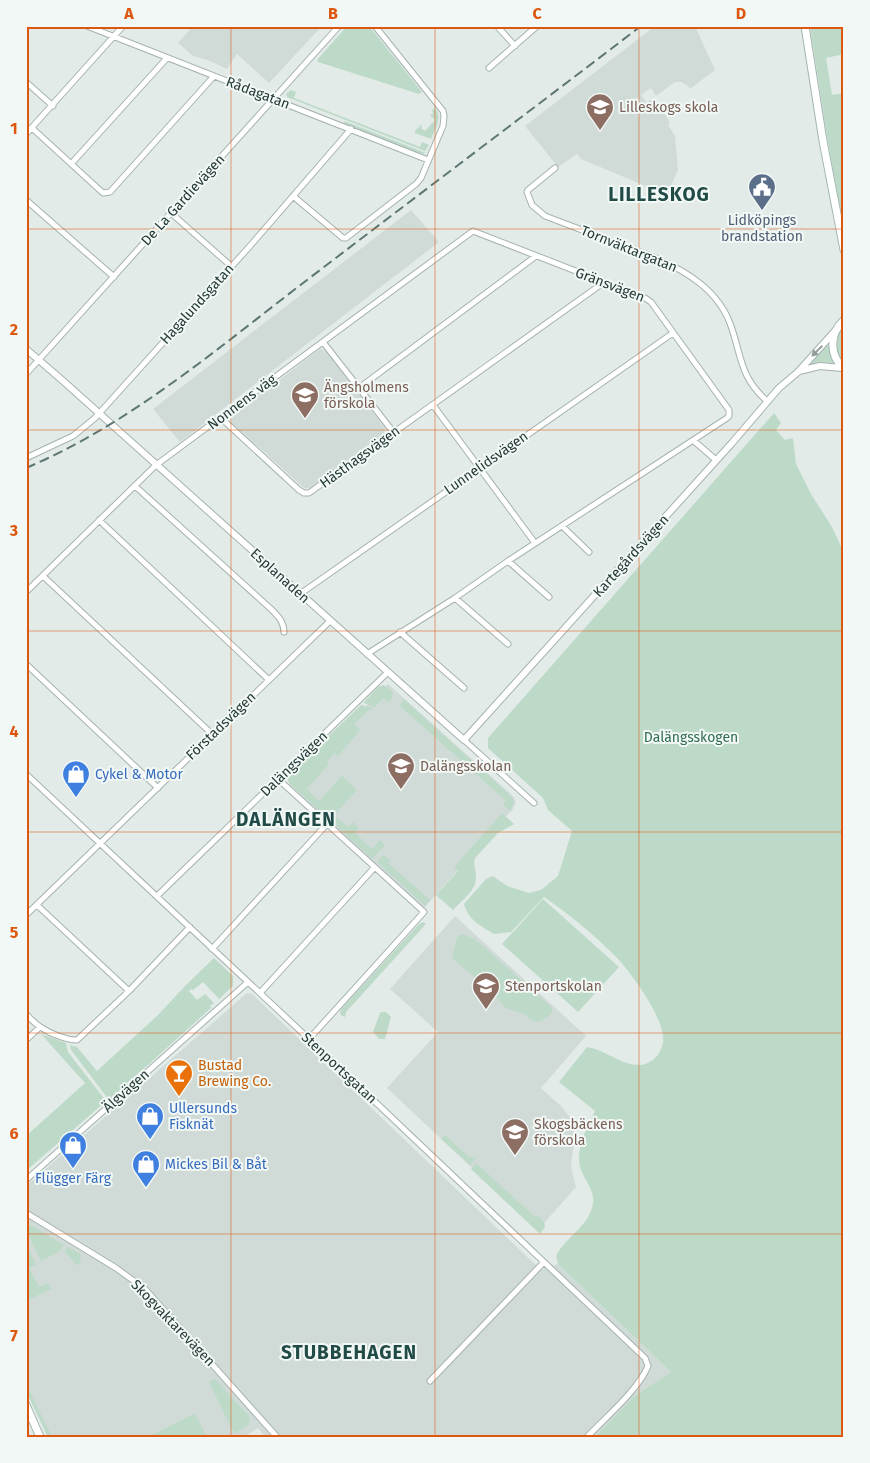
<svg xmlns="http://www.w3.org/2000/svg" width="870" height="1463" viewBox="0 0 870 1463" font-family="'Fira Sans',sans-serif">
  <rect width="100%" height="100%" fill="#e2ebe8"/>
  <path fill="#d0dbd7" d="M193,26H322L269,83L237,54L227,69L210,61L193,56L178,43Z
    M655,26H695L715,70L690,89L687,85L681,82H675L656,96L651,88L641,95L647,103L650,100L657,102L670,122L668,125L675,136L678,170L667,195L581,159L577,154L558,167L525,126Z
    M411,210L439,242L180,442L153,409Z
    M320,349L326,351L385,428L384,435L310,488H304L232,423V416Z
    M388,684L513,796L516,802L513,809L424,908L289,784Z
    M455,916L586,1036L541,1088L562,1107L569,1116L574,1126L575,1135L571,1166L576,1187L538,1230L387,1088L438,1032L390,989Z
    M247,993L252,994L541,1270L558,1264L671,1372L634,1396L595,1437H265L258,1428L244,1437H48L26,1391V1186Z"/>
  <path fill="#bddac9" d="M347,26H369L422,92L419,94L318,62L317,60Z
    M810,26H844V54L826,58L832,95L844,93V134L841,135L843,145H844V228L828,142Z
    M291,90L296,92L294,98L410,143L420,147L422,142L429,145L425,151L287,97L286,94Z
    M435,108C443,118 435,129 431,139L415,133V131L421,125L422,126L421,128L425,131L435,120L430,115L433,114L432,110Z
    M344,121L426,153L423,154L416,152L345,124Z
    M844,325V365C834,349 832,341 844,325Z
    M827,346H829L834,363L820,362L808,366L807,364Z
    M774,413L781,423L776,430L785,440L793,438L796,464L811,494L832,527L844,553V1437H595L634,1396L671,1372L558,1264L556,1256C566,1236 590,1226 593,1203C595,1192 585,1180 581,1170C574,1150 587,1128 595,1111L559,1082L587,1047C606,1050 622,1066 641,1065C650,1064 658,1057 661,1049C662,1046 664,1041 663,1038C663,1017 632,974 618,959C597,937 569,914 544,897L511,932L494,934C481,926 468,920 464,904L486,879L493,876L507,886L529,893L541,890L558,876L572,831L548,810L543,798L488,748V738Z
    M383,685L391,690L393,694L390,703L383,698L375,707L364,703V702L378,687Z
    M404,700L406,701L513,798L514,802L511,810L508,809L503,805L506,801L400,706Z
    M361,705L373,708L371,711L370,709L354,724L360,730L338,756L334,753L327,762L329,764L307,789L319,801L342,776L357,790L334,815L348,827L353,822L359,828L355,833L372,849L380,840L385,845L372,859L289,783L287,778L289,774Z
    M502,813L514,824L498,833L475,858C473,865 476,870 476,877C477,890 461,901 453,910L436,895L458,871L454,867Z
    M383,855L390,860L388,863L430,900L425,906L377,862Z
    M543,899L619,967L578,1012L502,944Z
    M423,922L426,924L346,1012L345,1017L342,1016L340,1013L341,1009L419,924Z
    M462,934L475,939L548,1004L553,1010C550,1016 545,1020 538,1022L531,1020L524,1014L506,1008L493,993L452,958L457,937Z
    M214,958L233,976V986L219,999L203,982L193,990L191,989L189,991L197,1000L205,994L214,1003L210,1006L211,1008L109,1100L71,1050L70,1045L77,1047L97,1071L158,1015L185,986Z
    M381,1012H386L391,1017L385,1039H379L373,1032L380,1013Z
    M41,1034L66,1043L68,1052L106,1101L26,1171V1136L85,1083Z
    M445,1135L469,1157H477L470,1165L441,1139Z
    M476,1163L534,1216L539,1217L544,1222L545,1227L540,1234L471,1169Z
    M31,1225L64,1245L60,1251L41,1261L27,1233V1228Z
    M26,1243L36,1264L29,1268L39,1287L48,1283L51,1289L26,1301Z
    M67,1247L81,1254L80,1263L78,1266L65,1252Z
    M215,1379L249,1416L250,1420L248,1425L234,1434L209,1382Z
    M26,1384L52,1437H48L26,1391Z
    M194,1414L197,1417L207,1437H148Z"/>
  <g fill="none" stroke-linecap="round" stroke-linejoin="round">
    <g stroke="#a5b2af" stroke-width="7">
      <path id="minor" d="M87,26L428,160
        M497,26L515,46
        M489,68L537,26
        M26,82L53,106
        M32,128L103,193L110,192L214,76
        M26,134L123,26
        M71,164L167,58
        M555,168L528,190L527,192L532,205L545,216L656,258C688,272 719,291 731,326C742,358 740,377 767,401
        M293,196L343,238H346L416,184L421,178L443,126L444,116L443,111L375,26
        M26,200L114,277
        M171,213L231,266
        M323,342L394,433
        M26,374L339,26
        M359,388L536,256
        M433,405L535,543
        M221,418L299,490L304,493H309L603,283
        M694,441L716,460
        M26,458L73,436L95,418L250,246L351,129
        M135,486L271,609C278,616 284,622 284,632
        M99,520L269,680
        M562,526L589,552
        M508,561L549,597
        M43,576L212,734
        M26,592L156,465L473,231L645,298L651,302L729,410V416L727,418L508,561L455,598L367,654
        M300,594L673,333
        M455,598L508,644
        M400,632L464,688
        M26,664L158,788
        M464,740L534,803
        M26,774L309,1039L645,1358L648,1366C639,1389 605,1418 587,1437
        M278,779L424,912L309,1039
        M157,896L387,673
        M37,905L129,991
        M26,915L330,621
        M212,949L327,824
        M260,993L374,868
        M26,1014C31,1019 36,1025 42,1028C51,1034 67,1040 77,1040L129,991L190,927
        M26,1040L40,1027
        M26,1180L248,982
        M26,1213L116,1268L145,1289L277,1437
        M430,1381L544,1262"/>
    </g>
    <g stroke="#a5b2af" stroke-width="8">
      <path id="tertiary" d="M26,349L62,380L464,740L732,443L779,388L798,372L835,331
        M799,371L820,366L842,368"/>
    </g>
    <g stroke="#a2b6b1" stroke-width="9">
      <path id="secondary" d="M805,26L823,141L844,250
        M844,320C829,334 829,355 844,369
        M26,1405L40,1437"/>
    </g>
    <use href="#minor" stroke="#fff" stroke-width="5"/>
    <use href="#tertiary" stroke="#fff" stroke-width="6"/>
    <use href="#secondary" stroke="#fff" stroke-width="7"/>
    <path stroke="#5e7673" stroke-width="2" stroke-dasharray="10 5" stroke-linecap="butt" d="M26,468C130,424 218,348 307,280C418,195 530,111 641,26"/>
  </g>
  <defs><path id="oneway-solid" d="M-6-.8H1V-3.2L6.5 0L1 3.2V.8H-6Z" transform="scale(1.25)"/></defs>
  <use fill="#929c9b" href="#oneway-solid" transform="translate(817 351) rotate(135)"/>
  <path fill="none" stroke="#de570e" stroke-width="1" stroke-opacity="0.55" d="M231,26V1437M435,26V1437M639,26V1437M26,229H844M26,430H844M26,631H844M26,832H844M26,1033H844M26,1234H844"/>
  <defs>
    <g id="school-pin" transform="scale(1.4375)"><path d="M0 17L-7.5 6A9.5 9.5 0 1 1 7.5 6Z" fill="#8d6e63" stroke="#f2f8f6"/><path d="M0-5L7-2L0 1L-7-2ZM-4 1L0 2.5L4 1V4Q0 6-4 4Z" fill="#fff"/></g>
    <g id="civic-pin" transform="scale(1.4375)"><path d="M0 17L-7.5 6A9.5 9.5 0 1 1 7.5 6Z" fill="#5c6f8a" stroke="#f2f8f6"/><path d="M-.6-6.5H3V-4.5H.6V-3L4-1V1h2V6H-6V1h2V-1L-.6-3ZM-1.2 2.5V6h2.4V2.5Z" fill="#fff"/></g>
    <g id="shop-pin" transform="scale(1.4375)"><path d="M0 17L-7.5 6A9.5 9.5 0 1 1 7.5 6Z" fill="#3f7fe0" stroke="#f2f8f6"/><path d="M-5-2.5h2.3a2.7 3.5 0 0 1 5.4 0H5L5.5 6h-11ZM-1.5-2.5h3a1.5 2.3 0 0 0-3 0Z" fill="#fff"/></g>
    <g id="bar-pin" transform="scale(1.4375)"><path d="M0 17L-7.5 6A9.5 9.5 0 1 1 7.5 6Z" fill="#e8710a" stroke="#f2f8f6"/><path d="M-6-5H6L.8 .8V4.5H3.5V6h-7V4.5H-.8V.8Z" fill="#fff"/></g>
  </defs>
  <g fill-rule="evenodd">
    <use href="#school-pin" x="600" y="107"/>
    <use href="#civic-pin" x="762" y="187"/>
    <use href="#school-pin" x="305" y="395"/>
    <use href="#school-pin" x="401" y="766"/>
    <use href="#shop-pin" x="76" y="774"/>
    <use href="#school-pin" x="486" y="986"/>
    <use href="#bar-pin" x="179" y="1073"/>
    <use href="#shop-pin" x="150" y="1116"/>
    <use href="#school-pin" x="515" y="1132"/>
    <use href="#shop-pin" x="73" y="1145"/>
    <use href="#shop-pin" x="146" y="1164"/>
  </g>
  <g text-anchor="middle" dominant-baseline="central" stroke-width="4" stroke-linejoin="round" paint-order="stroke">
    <g font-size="14" fill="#243a37" stroke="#f2f8f6">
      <text transform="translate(258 93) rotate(21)">Rådagatan</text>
      <text transform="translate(183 200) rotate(-48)">De La Gardievägen</text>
      <text transform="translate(629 249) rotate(22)">Tornväktargatan</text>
      <text transform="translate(610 285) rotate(21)">Gränsvägen</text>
      <text transform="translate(197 304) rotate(-48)">Hagalundsgatan</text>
      <text transform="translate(242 402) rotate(-37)">Nonnens väg</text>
      <text transform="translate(360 457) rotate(-36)">Hästhagsvägen</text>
      <text transform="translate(486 463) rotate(-35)">Lunnelidsvägen</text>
      <text transform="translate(631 556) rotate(-48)">Kartegårdsvägen</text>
      <text transform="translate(280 576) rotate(42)">Esplanaden</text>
      <text transform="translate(221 726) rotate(-44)">Förstadsvägen</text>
      <text transform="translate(294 764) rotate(-44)">Dalängsvägen</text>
      <text transform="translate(339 1068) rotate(43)">Stenportsgatan</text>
      <text transform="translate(126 1091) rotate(-42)">Älgvägen</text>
      <text transform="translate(173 1323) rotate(46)">Skogvaktarevägen</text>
    </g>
    <g font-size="14" fill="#785e54" stroke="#f2f8f6" text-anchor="start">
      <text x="619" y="107">Lilleskogs skola</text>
      <text x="324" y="387">Ängsholmens<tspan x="324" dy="16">förskola</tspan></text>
      <text x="420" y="766">Dalängsskolan</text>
      <text x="505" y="986">Stenportskolan</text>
      <text x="534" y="1124">Skogsbäckens<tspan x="534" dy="16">förskola</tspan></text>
    </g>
    <g font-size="14" fill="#4e5e75" stroke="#f2f8f6">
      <text x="762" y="220">Lidköpings<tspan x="762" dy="16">brandstation</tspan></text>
    </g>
    <g font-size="14" fill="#316e51" stroke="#f2f8f6">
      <text x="691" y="737">Dalängsskogen</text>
    </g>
    <g font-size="14" fill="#366cbe" stroke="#f2f8f6" text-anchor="start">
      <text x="95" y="774">Cykel &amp; Motor</text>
      <text x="169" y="1108">Ullersunds<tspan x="169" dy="16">Fisknät</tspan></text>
      <text x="165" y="1164">Mickes Bil &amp; Båt</text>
      <text x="73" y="1178" text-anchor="middle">Flügger Färg</text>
    </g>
    <g font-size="14" fill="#c56008" stroke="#f2f8f6" text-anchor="start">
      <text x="198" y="1065">Bustad<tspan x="198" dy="16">Brewing Co.</tspan></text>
    </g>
    <g font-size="19" font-weight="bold" letter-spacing="1" fill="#214b46" stroke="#f2f8f6">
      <text x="659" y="194">LILLESKOG</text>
      <text x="286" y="819">DALÄNGEN</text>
      <text x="349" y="1352">STUBBEHAGEN</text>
    </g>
  </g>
  <rect width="870" height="1463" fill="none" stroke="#f2f8f6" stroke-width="55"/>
  <rect x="28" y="28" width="814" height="1408" fill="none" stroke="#de570e" stroke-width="2"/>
  <g font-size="16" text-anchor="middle" font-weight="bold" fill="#de570e">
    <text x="129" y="19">A</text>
    <text x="333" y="19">B</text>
    <text x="537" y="19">C</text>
    <text x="741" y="19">D</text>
    <text x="14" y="134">1</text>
    <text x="14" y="335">2</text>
    <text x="14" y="536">3</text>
    <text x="14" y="737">4</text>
    <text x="14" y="938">5</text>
    <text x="14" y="1139">6</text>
    <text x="14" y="1341">7</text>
  </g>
</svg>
